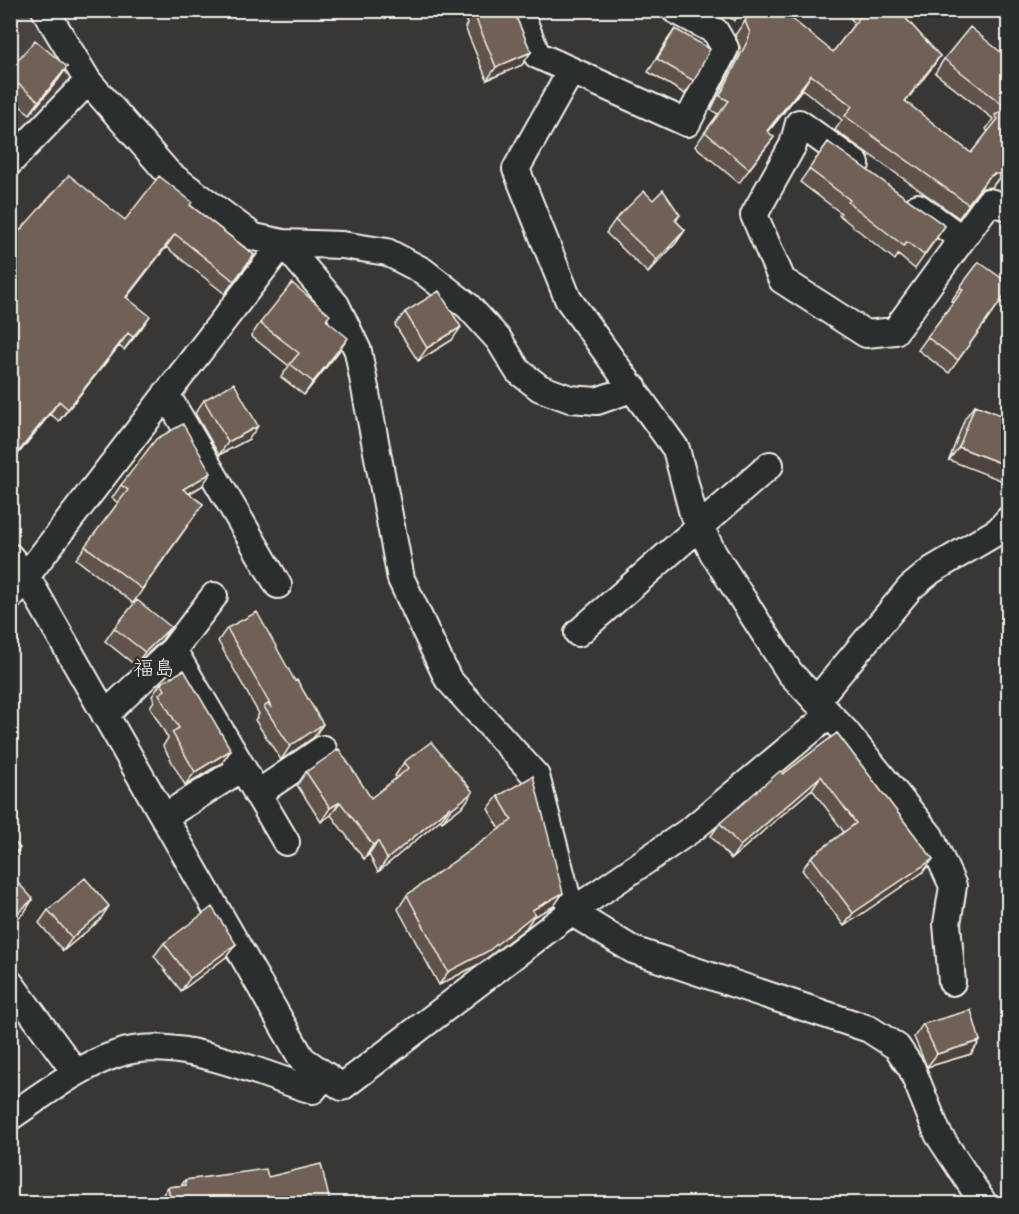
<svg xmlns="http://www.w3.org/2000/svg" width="1019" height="1214" font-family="Sriracha,'Klee One',sans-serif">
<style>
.built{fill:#494340}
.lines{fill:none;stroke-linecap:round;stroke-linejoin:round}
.minor-casing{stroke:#f4f1e8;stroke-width:30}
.minor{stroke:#2a2d2e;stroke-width:26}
.wall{fill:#60534b;stroke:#f4f1e8;stroke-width:1.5}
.shaded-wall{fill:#4e433d;stroke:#f4f1e8;stroke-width:1.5}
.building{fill:#706057;stroke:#f4f1e8;stroke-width:1.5}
.labels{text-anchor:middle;stroke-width:4.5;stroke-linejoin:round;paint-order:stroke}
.quarter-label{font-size:21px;fill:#f4f1e8;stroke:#2a2d2e}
</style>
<rect width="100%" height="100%" fill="#383736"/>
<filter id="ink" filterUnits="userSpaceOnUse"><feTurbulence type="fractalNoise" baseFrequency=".0167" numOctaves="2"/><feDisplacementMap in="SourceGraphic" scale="12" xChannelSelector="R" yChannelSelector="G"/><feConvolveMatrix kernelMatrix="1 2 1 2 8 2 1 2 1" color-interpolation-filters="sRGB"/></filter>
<g filter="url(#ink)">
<path class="built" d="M11 11H28L71 82 11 144Z"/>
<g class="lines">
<defs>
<path id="minor" d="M45 10 88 81 169 174 254 237 283 243 342 245 387 252 423 271 468 306 499 340 518 371 540 388 570 399 597 401 634 388
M519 10 537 55 687 123 725 48 715 31 675 10
M571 71 516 169 568 299 676 449 692 510 713 553 790 673 845 731 930 836 953 886 947 924 952 982
M10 162 88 81
M856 164 799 123 793 145 754 215 782 280 866 334 895 331 989 202 1008 207
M918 207 962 239
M283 243 336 305 358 351 401 579 448 679 536 776 571 912 633 950 869 1029 897 1047 912 1069 938 1134 984 1204
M166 394 278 585
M10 557 26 576 302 1059 342 1087 571 912 692 829 829 715
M10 597 283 243
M578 633 770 465
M173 650 286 842
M816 701 910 588 932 570 998 531 1008 520
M105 715 173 650 214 596
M257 794 323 749
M164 817 242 768
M10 983 76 1073
M10 1117C44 1094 78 1067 117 1054 175 1033 258 1074 313 1090L325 1075"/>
</defs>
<use href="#minor" class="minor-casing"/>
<use href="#minor" class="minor"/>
</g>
<path class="wall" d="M172 10H182L178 15Z
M461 10H513L531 52 522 65 487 80 465 27 467 24Z
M722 10H743L734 21Z
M842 10H898L940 56 905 102 971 153 988 132 986 129 993 119 935 73 944 59 1008 58V174L1005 171 992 187 983 188 977 193 959 218 835 130 842 120 802 89 768 132 774 137 739 183 695 146 718 114 711 110 739 54 740 47 735 35 745 21 833 52 855 23Z
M675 29 694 81 685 94 648 72 666 42Z
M67 67 58 80 30 114 10 98V69Z
M828 142 945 226 915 269 898 255 895 260 839 215 841 213 800 182Z
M653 200 680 215 676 221 685 230 676 243 648 273 606 233 615 220Z
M190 205 254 255 225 294 166 247 126 297 141 329 124 350 119 346 59 421 50 414 10 464V231L17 234 125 220Z
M979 262 1008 291 949 373 918 350 953 302 951 301Z
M405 312 452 340 418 361 395 325Z
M327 320 339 351 304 395 281 377 289 366 251 336 260 323Z
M204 400 249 439 219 455 195 413Z
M975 405 1008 418 949 460 965 418Z
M121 485 202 486 189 494 203 504 133 603 76 559 118 503 112 498Z
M171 627 162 640 135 665 105 641 114 628Z
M227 628 295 681 323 724 314 737 281 760 255 720 259 714 218 641Z
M161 683 231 750 222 763 185 785 163 746 168 738 150 707 154 701 152 696Z
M837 733 933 859 923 872 844 926 802 870 811 857 844 832 812 789 731 859 711 836 720 823Z
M404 762 464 805 442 822 440 820 378 872 369 854 364 859 331 815 321 822 297 785 306 772 371 798 397 778 395 776Z
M498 796 563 893 554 906 533 917 526 928 479 964 439 985 398 909 407 895 500 829 488 809Z
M48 910 100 920 63 951 39 923Z
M164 943 236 944 226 957 181 991 154 956Z
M923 1024 980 1041 971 1054 927 1067 914 1037Z
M268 1177 330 1202 328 1203H160L159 1200 168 1187 181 1186 185 1180Z"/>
<path class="shaded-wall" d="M531 52 522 65 487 80 496 67Z
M940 56 931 69 895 115 905 101Z
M67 67 58 80 30 114 39 101Z
M811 75 802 89 758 145 767 131Z
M1008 165 992 187 983 188 977 193 959 218 987 179Z
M685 230 676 243 648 273 657 260Z
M175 234 166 247 117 310 126 297Z
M254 255 245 268 225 294 234 281Z
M150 316 141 329 124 350 133 337Z
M461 327 452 340 418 361 427 348Z
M128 333 119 346 59 421 68 409Z
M348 338 339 351 304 395 313 382Z
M59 401 50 414 10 464 12 460Z
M258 426 249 439 219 455 228 442Z
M959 447 1008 466V483L949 460Z
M211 473 202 486 173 502 183 489Z
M171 627 162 640 135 665 145 652Z
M323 724 314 737 281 760 290 746Z
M231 750 222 763 185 785 195 772Z
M821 776 812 789 731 859 740 846Z
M473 792 464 805 442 822 451 809Z
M340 802 331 815 321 822 330 808Z
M450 807 440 820 378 872 387 859Z
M378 841 369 854 364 859 373 845Z
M20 848 11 861 10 856Z
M933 859 923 872 844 926 853 913Z
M563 893 554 906 533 917 526 928 479 964 439 985 448 972 532 910Z
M33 899 24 913 10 925V920Z
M109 906 100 920 63 951 72 938Z
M236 944 226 957 181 991 190 978Z
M980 1041 971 1054 927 1067 937 1054Z"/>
<path class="building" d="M476 10H513L531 52 496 67 474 14 477 12Z
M753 10H781L833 52 865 10H898L940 56 905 101 971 153 998 119 995 115 1007 108 944 59 970 27 1008 58V165L1002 174H993L987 179 968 204 845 116 852 106 811 75 767 131 774 137 749 169 705 132 729 101 720 96 748 40 750 33 745 21Z
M675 29 710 49 694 81 657 59Z
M35 40 67 67 39 101 10 77V69Z
M828 142 945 226 924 255 907 242 904 246 848 202 850 200 809 169Z
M69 175 125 220 159 176 192 202 190 205 254 255 234 281 175 234 126 297 150 316 133 337 128 333 68 409 59 401 12 460 10 458V231L12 229 17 234Z
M663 190 680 215 675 220 685 230 657 260 615 220 644 191 653 200Z
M979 262 1008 283V291L958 360 927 337 963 290 960 287Z
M292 283 330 315 326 320 348 338 313 382 290 364 299 353 260 323Z
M439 291 461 327 427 348 405 312Z
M234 383 258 426 228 442 204 400Z
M975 405 1008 418V466L959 447Z
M183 424 211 473 183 489 203 504 142 589 85 546 128 490 121 485 156 439Z
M137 600 171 627 145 652 114 628Z
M257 612 295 681 297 680 323 724 290 746 264 707 268 704 272 708 227 628Z
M184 670 231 750 195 772 172 732 179 728 159 694 165 690 161 683Z
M837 733 933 859 853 913 811 857 856 823 821 776 740 846 720 823 780 771 783 774Z
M431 742 473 792 451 809 450 807 387 859 378 841 373 845 340 802 330 808 306 772 339 749 371 798 409 768 404 762Z
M533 776 563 893 532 910 535 914 488 951 448 972 407 895 512 820 498 796Z
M10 837 20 848 10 856Z
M10 874 33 899 10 920Z
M85 878 109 906 72 938 48 910Z
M212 907 236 944 190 978 164 943Z
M971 1010 980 1041 937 1054 923 1024Z
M321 1164 330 1202 322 1203H171L168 1187 186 1185 185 1180 266 1169 268 1177Z"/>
</g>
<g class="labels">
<g class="quarter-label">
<text x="154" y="675">福島</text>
</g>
</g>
<rect width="1019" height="1214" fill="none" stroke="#2a2d2e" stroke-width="36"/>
<rect x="18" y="18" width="983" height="1178" fill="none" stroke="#f4f1e8" stroke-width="2" filter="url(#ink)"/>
</svg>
